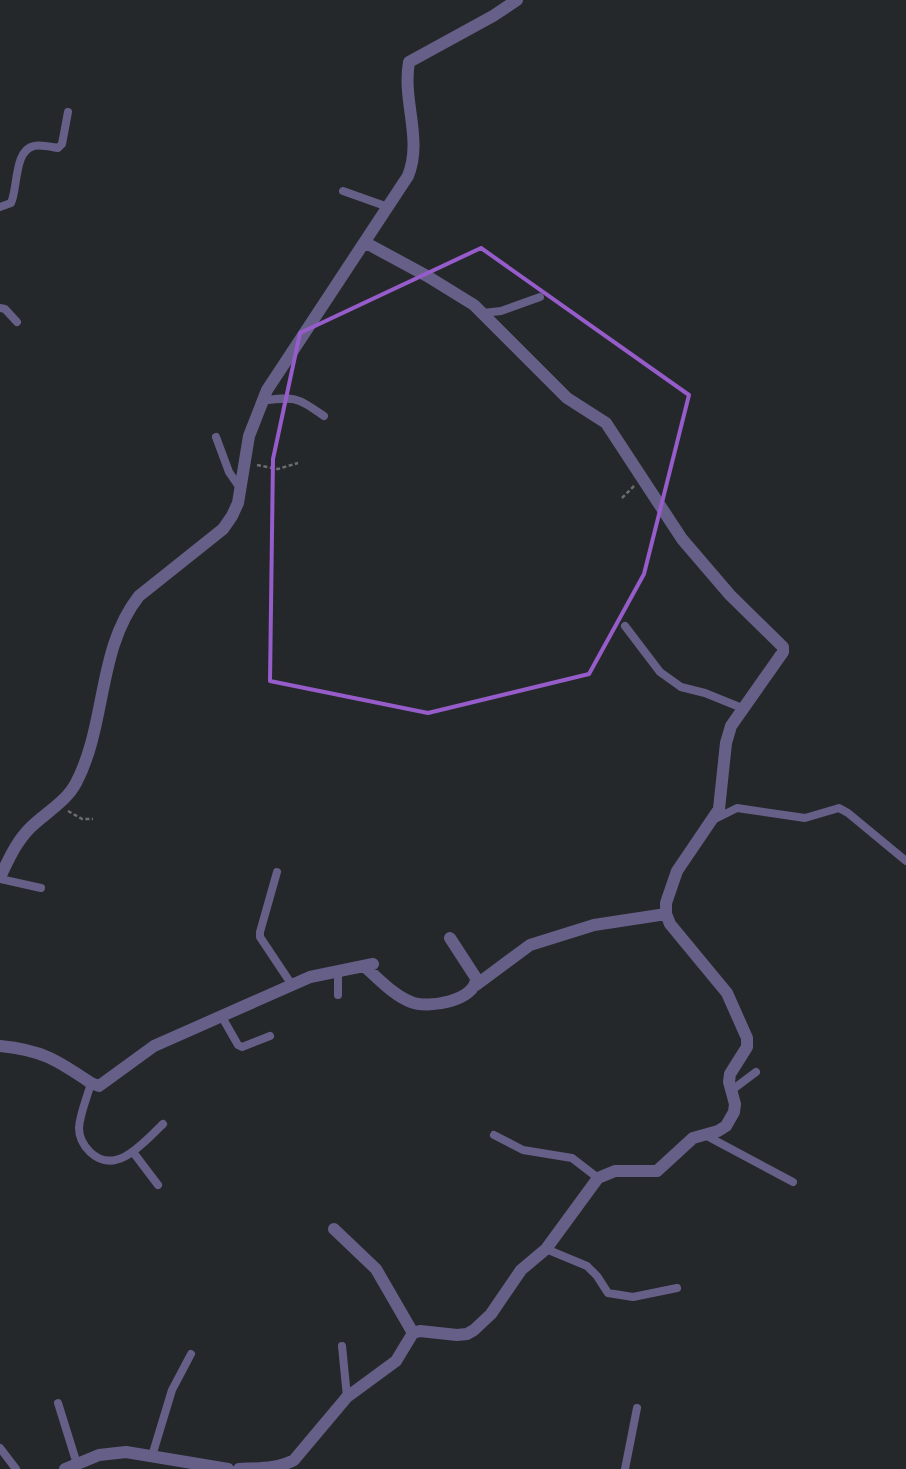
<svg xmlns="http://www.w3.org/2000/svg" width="906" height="1469" font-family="'Times New Roman',serif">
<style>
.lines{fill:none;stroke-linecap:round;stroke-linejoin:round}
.path{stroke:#6b6d70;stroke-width:2.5;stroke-dasharray:4 2.5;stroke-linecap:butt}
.lane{stroke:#666089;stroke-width:8}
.street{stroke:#666089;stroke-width:12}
.marked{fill:none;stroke:#965cca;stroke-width:4;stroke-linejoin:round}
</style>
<rect width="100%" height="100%" fill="#25282b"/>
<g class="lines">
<path class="path" d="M257 465 278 469 298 463
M622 498 634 486
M68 811 82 819H93"/>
<path class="lane" d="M343 191 388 207
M0 207 11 203C18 188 14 150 34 146 41 144 51 147 58 148L62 144 68 112
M0 308 5 309 17 322
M483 313 501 311 540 297
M261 401C295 396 296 397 324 416
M216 437 229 472 240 488
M625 626 660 672 681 687 705 693 742 708
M715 819 737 808 805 818 839 808 848 813 906 861
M277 872 260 932V937L292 985
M0 879 41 888
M338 971V995
M222 1017 238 1045 242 1047 270 1036
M91 1083C87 1098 80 1113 79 1128 79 1137 84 1146 90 1152 116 1177 144 1142 163 1124
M732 1090 756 1072
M494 1135 523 1150 572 1158 598 1178
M705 1135 793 1182
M133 1152 158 1185
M546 1249 587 1266 597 1276 608 1293 633 1297 677 1288
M342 1346 347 1397
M58 1403 77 1464
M0 1448 16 1469
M152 1456 172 1390 191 1354
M625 1469 637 1408"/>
<path class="street" d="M0 877C9 859 16 842 30 828 45 813 66 802 76 783 107 724 97 649 139 596L223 529 232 516 238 503 249 436 267 390 408 176C423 139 402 101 409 62L493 16 517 0
M365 967C378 978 394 996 411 1002 428 1009 476 1001 476 978L450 938
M476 985 530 945 594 925 666 914
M0 1046C42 1050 57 1060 91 1083L99 1086 154 1046 310 977 373 964
M334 1229 376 1269 413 1333
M65 1469 99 1455 126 1452 228 1469
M239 1469C258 1468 278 1469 294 1460L347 1397 396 1361 413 1333 420 1331 457 1335 467 1334 474 1330 491 1314 521 1270 546 1249 598 1178 615 1171H657L693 1138 718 1131 726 1126 734 1112 735 1104 729 1082 730 1074 747 1047V1038L727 993 670 924 666 914V903L677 871 719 809 726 743 731 726 783 652V647L730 595 682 539 606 423 567 398 474 305 427 276 366 243"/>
</g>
<path class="marked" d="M481 248 689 395 644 574 589 674 428 713 270 681 273 459 300 333Z"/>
</svg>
